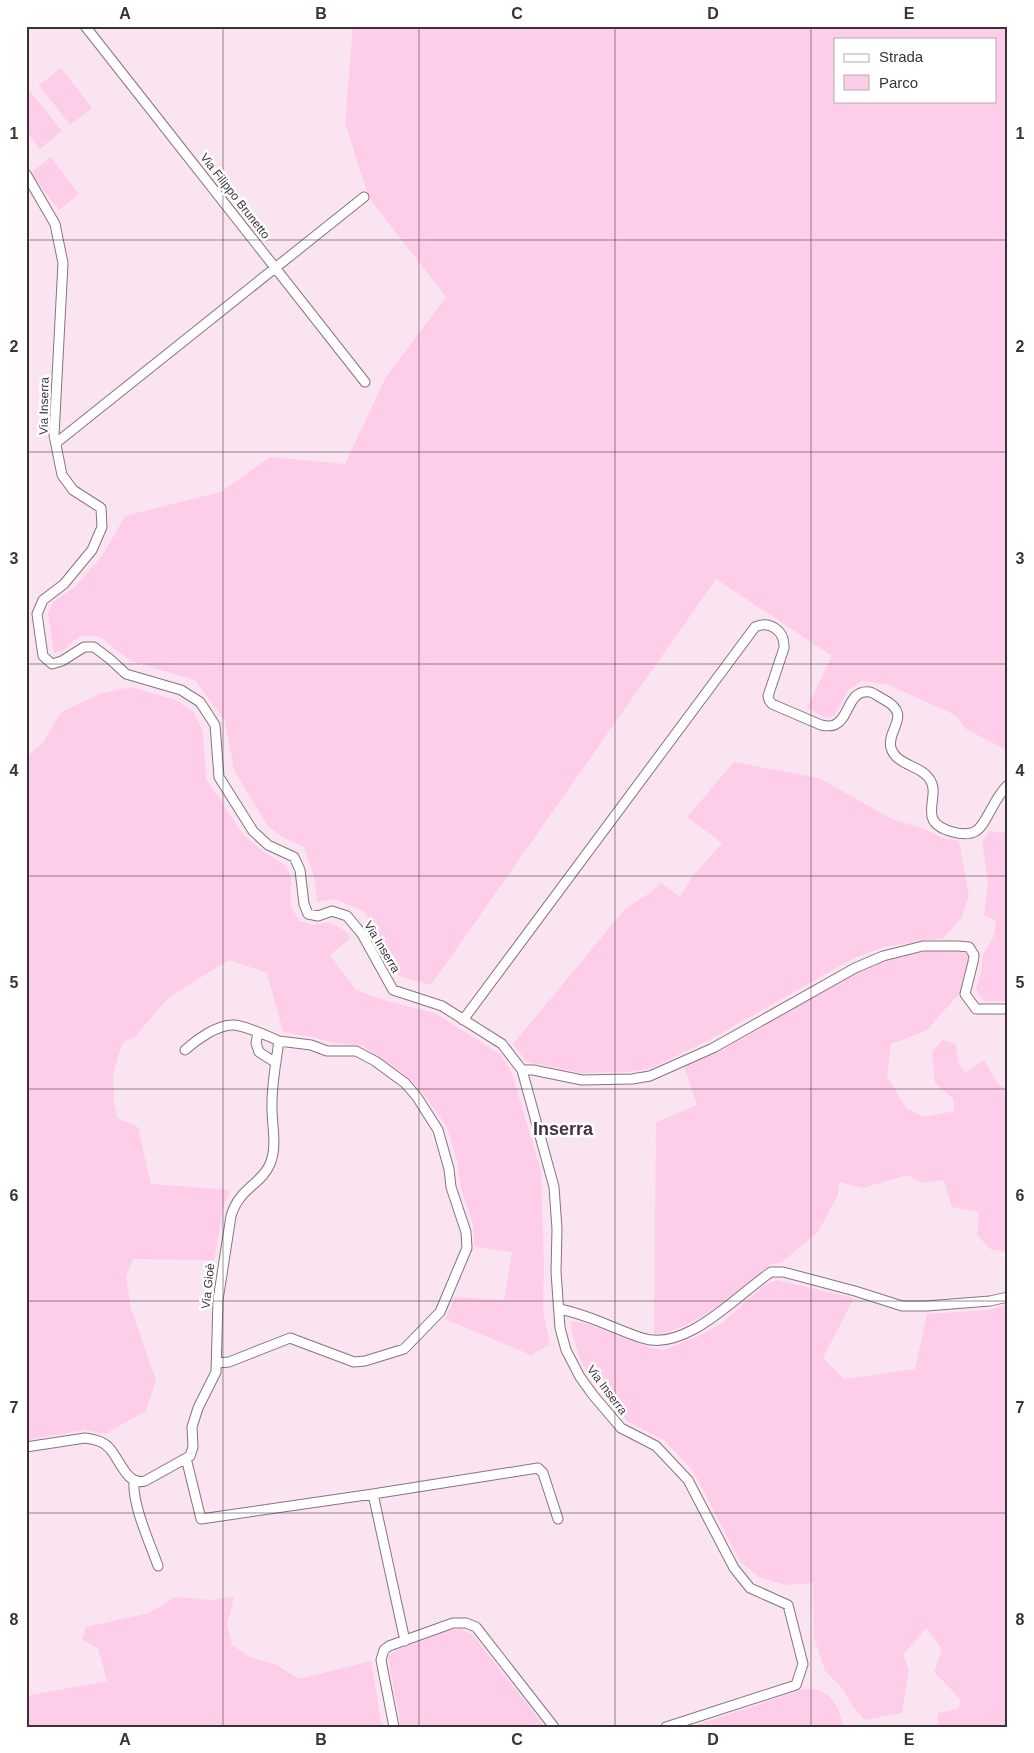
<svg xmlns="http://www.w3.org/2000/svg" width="1034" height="1753" font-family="Helvetica,sans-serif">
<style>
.green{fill:#fecdea;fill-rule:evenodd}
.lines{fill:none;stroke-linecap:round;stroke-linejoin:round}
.minor-casing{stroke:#87737f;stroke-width:11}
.minor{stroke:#fff;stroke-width:9}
.grid{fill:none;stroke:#3b3237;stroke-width:1;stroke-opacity:0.55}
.labels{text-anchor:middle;stroke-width:5;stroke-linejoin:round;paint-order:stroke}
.street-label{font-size:12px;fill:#3b3237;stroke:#fff}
.district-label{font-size:18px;font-weight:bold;fill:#44323d;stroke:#fff}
.neatline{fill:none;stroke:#3b3237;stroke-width:2}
.grid-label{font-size:16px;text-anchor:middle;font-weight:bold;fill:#3b3237}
</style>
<rect width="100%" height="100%" fill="#fbe4f1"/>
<path class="green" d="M353 26H1008V738L1006 750 966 729 955 715 887 684 862 681 848 690 835 715 827 718 807 708 832 656 716 579 431 985 399 976 364 911 335 899 317 902 314 877 304 847 282 837 267 825 234 770 225 721 195 680 131 661 99 636H80L63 651 54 653 48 614 53 602 75 587 102 556 125 516 221 492 270 457 345 464 386 377 446 297 369 198 345 123ZM835 39H995V101H835Z
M61 68 92 108 70 125 39 85Z
M30 91 62 131 40 149 26 131V94Z
M51 157 79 194 59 210 30 173Z
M131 687 176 700 193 711 203 732 206 779 243 834 262 851 286 866 291 877V906L299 921 313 925 329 922 344 930 351 938 330 955 356 990 384 1000 435 1013 501 1055 512 1074 541 1171 544 1263 543 1312 550 1344 531 1355 445 1319 455 1297 504 1300 512 1252 474 1247 473 1224 461 1189 457 1160 446 1125 421 1091 404 1074 363 1046 335 1043 312 1037 283 1032 267 973 229 960 169 997 135 1037 123 1042 113 1073 114 1101 117 1118 138 1127 151 1184 230 1190 223 1208 214 1260 133 1259 126 1277 131 1309 156 1380 146 1411 105 1434 85 1430 26 1440V757L43 743 61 712 102 693Z
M734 762 819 778 894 820 922 828 943 838 959 841 969 896 961 919 943 938 883 947 852 959 713 1038 652 1068 630 1072 581 1073 527 1062 513 1044 625 909 651 892 661 883 680 897 693 876 722 843 687 817Z
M989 831 1008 833V1001H984L976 989 981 973 983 954 994 936 996 921 984 915 988 882 982 842Z
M926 951H959L968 954 969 959 960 993 926 1031 891 1044 887 1076 906 1108 924 1117 954 1111 953 1099 935 1083 932 1052 942 1040 956 1044 958 1062 965 1073 984 1060 997 1082 1008 1092V1250L1006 1252 990 1249 977 1235 979 1212 952 1207 944 1180 923 1183 907 1175 863 1188 839 1182 838 1195 818 1232 782 1262 770 1265C734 1293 700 1327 654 1335L656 1122 697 1105 684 1066 724 1049 855 973 888 960Z
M777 1280 854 1298 823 1358 844 1379 915 1369 927 1314 989 1310 1008 1304V1727H937L938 1713 958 1709 961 1700 934 1672 942 1650 927 1628 903 1654 909 1671 902 1713 865 1720 854 1708 843 1689 825 1671 814 1638 813 1583 785 1585 759 1577 740 1561 693 1471 664 1440 628 1422 595 1385 580 1359 572 1332 571 1321 584 1323 652 1348 664 1350 703 1334 722 1323 764 1285Z
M175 1597 211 1600 234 1597 227 1625 232 1645 250 1657 277 1665 299 1679 371 1661 382 1727H26V1696L107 1681 98 1649 82 1639 86 1627 149 1613Z
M461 1629 472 1634 545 1727H401L388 1657 394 1651 448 1631Z
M804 1689C809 1689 815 1689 820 1691 835 1696 841 1713 843 1727H691Z"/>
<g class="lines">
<defs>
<path id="minor" d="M85 26 365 382
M26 174 55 224 63 263 54 435 62 475 73 490 101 508 102 527 92 550 64 584 43 600 37 614 43 656 52 664 62 661 84 647H94L111 660 126 674 181 690 200 702 215 725 219 777 253 831 268 845 294 857 300 870 304 904 308 914 318 916 332 911 347 916 362 934 393 990 442 1006 502 1044 522 1070 554 1187 557 1229 556 1272 560 1328 566 1350 580 1377 593 1395 621 1428 656 1446 688 1480 734 1568 750 1588 788 1605 803 1664 796 1685 666 1727
M56 443 364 197
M463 1020 755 627C770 620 785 631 784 648L768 696 769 700 772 704 821 725C826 726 832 727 836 724 850 717 848 689 870 692 874 693 879 697 883 699 914 715 886 729 891 748 896 764 916 765 926 775 947 794 911 821 953 832 960 834 969 835 976 831 987 824 994 797 1008 785
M258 1033 256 1043 259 1052 276 1063
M522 1070H533L582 1080 632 1079 650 1076 713 1048 855 968 883 956 923 946H958L969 947 974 955 973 962 965 994 976 1009H1008
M559 1309C588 1314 614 1329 642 1338 686 1353 738 1294 771 1272H783L855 1291 902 1306H926L990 1301 1008 1297
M217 1363 229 1362 290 1338 354 1362 365 1361 404 1349 440 1312 467 1248 466 1232 451 1187 449 1169 438 1130 417 1097 405 1083 375 1061 356 1051H327L311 1045 279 1041
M26 1447 85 1438C94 1439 104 1441 110 1449 120 1460 127 1486 145 1481L190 1456 193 1447 192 1427 198 1408 216 1372 218 1300 231 1216C239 1188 261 1185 270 1164 278 1145 271 1122 272 1103 272 1083 276 1062 279 1041 268 1036 246 1026 234 1025 218 1024 196 1040 185 1050
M186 1458 201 1519 373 1494 405 1641
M134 1481C132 1505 150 1543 158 1566
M373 1494 538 1468 543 1473 558 1519
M394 1727 381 1660 384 1650 389 1646 453 1623H466L476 1627 554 1727"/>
</defs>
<use href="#minor" class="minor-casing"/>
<use href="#minor" class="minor"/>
</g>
<path class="grid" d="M223 26V1727M419 26V1727M615 26V1727M811 26V1727M26 240H1008M26 452H1008M26 664H1008M26 876H1008M26 1089H1008M26 1301H1008M26 1513H1008"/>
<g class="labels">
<g class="street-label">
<text transform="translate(235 196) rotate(52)" y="4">Via Filippo Brunetto</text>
<text transform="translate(44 406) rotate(-89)" y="4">Via Inserra</text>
<text transform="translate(382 947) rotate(59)" y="4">Via Inserra</text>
<text transform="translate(208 1286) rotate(-84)" y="4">Via Gioè</text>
<text transform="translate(607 1390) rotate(53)" y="4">Via Inserra</text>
</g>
<g class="district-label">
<text x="563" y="1135">Inserra</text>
</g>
</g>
<rect width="1034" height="1753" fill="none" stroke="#ffffff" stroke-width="55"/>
<rect x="834" y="38" width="162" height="65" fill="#ffffff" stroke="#b1adaf"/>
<rect x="844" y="54" width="25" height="8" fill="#ffffff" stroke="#b1adaf"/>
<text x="879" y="62" font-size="15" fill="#3b3237">Strada</text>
<rect x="844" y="75" width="25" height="15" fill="#fecdea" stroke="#b1adaf"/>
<text x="879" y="88" font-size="15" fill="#3b3237">Parco</text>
<rect x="28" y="28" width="978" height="1698" class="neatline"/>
<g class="grid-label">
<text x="125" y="19">A</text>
<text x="321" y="19">B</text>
<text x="517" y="19">C</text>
<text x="713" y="19">D</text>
<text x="909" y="19">E</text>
<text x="14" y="139">1</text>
<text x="1020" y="139">1</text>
<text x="14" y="352">2</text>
<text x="1020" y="352">2</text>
<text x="14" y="564">3</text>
<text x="1020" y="564">3</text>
<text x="14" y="776">4</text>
<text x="1020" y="776">4</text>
<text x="14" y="988">5</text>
<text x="1020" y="988">5</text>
<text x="14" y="1201">6</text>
<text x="1020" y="1201">6</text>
<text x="14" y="1413">7</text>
<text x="1020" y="1413">7</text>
<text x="14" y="1625">8</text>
<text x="1020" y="1625">8</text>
<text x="125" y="1745">A</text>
<text x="321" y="1745">B</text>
<text x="517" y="1745">C</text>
<text x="713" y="1745">D</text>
<text x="909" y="1745">E</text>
</g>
</svg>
